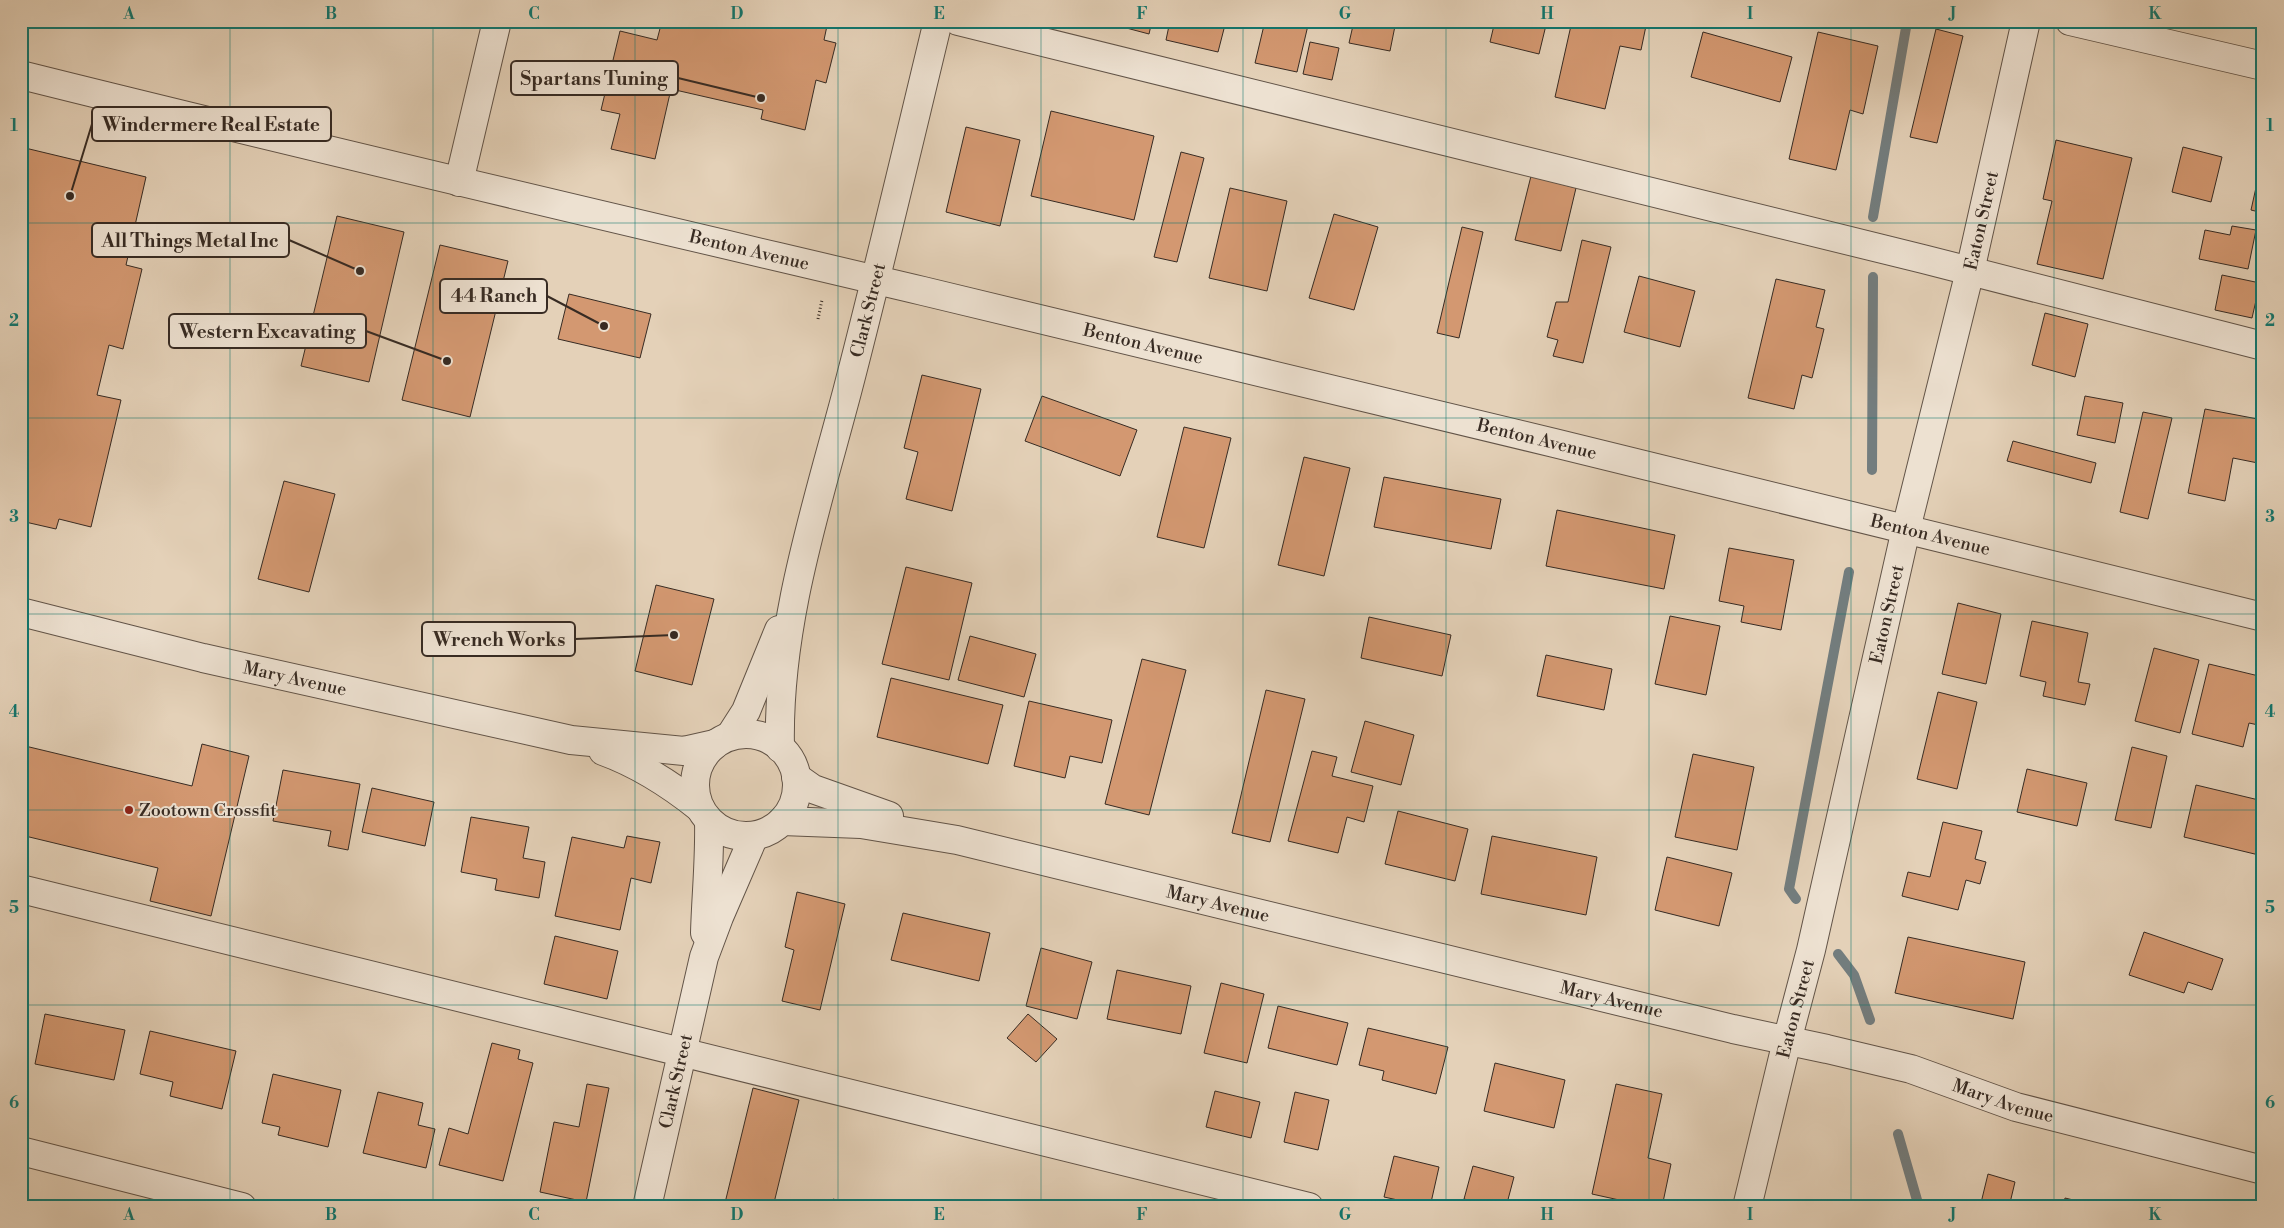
<svg xmlns="http://www.w3.org/2000/svg" width="2284" height="1228" font-family="'Libre Bodoni',serif">
<style>
.lines{fill:none;stroke-linecap:round;stroke-linejoin:round}
.stream{stroke:#737d7e;stroke-width:10}
.building{fill:#d39871;stroke:#372b23}
.minor-casing{stroke:#625448;stroke-width:30}
.path{stroke:#372b23;stroke-width:3;stroke-dasharray:1 2.5;stroke-linecap:butt}
.minor{stroke:#ede1d1;stroke-width:28}
.grid{fill:none;stroke:#0f766e;stroke-width:1;stroke-opacity:0.55}
.poi-dot{fill:#8f2418;stroke:#ede1d1;stroke-width:2}
.labels{text-anchor:middle;stroke-width:4;stroke-linejoin:round;paint-order:stroke}
.street-label{font-size:18px;fill:#372b23;stroke:#ede1d1}
.poi-label{font-size:18px;fill:#372b23;stroke:#ede1d1;text-anchor:start}
.leader{fill:none;stroke:#372b23;stroke-width:2}
.callout-dot{fill:#372b23;stroke:#ede1d1;stroke-width:2}
.callout{fill:#ede1d1;stroke:#372b23;stroke-width:2}
.callout-label{font-size:19px;text-anchor:middle;font-weight:bold;fill:#372b23}
.neatline{fill:none;stroke:#0f766e;stroke-width:2}
.grid-label{font-size:16px;text-anchor:middle;font-weight:bold;fill:#0f766e}
</style>
<rect width="100%" height="100%" fill="#e4d1b8"/>
<filter id="stains"><feTurbulence type="fractalNoise" baseFrequency=".004" numOctaves="4"/><feColorMatrix values="0 0 0 0 .2 0 0 0 0 .09 0 0 0 0 .02 0 0 0 .5 -.17"/></filter>
<radialGradient id="worn" r=".72"><stop offset=".6" stop-color="#630" stop-opacity="0"/><stop offset="1" stop-color="#630" stop-opacity=".3"/></radialGradient>
<g class="lines">
<path class="stream" d="M1873 217 1907 22
M1872 470 1873 277
M1796 899 1789 889 1849 572
M1838 954 1854 975 1870 1020
M1898 1134 1919 1207"/>
</g>
<path class="building" d="M662 21H828L824 40 836 43 826 83 816 80 805 130 761 119 763 110 671 89 655 159 611 149 620 114 601 110 620 31 657 40Z
M1116 21H1152L1149 34 1115 25Z
M1170 21H1226L1218 52 1166 40Z
M1265 21H1309L1297 72 1255 63Z
M1354 21H1396L1390 51 1349 43Z
M1495 21H1547L1539 54 1490 42Z
M1572 21H1647L1641 50 1620 46 1605 109 1555 97Z
M1936 29 1963 36 1937 143 1910 137Z
M1703 32 1792 57 1780 102 1691 77Z
M1818 32 1878 46 1863 114 1850 110 1836 170 1789 159Z
M1310 42 1339 48 1332 80 1303 74Z
M1051 111 1154 136 1134 220 1031 196Z
M966 127 1020 140 1000 226 946 212Z
M2056 140 2132 158 2103 279 2037 264 2052 201 2043 199Z
M21 147 146 177 126 265 142 269 123 349 109 345 97 395 121 400 91 527 59 519 56 529 21 521Z
M2183 147 2222 157 2211 202 2172 192Z
M1181 152 1204 158 1177 262 1154 257Z
M2261 165H2263V213L2251 210Z
M1531 176 1576 188 1561 251 1515 240Z
M1230 188 1287 201 1267 291 1209 278Z
M1334 214 1378 227 1354 310 1309 298Z
M337 216 404 232 369 382 301 366Z
M2232 226 2256 230 2248 269 2199 259 2205 230 2230 235Z
M1462 227 1483 232 1459 338 1437 333Z
M1582 240 1611 247 1583 363 1553 356 1558 340 1547 337 1556 302H1568Z
M440 245 508 261 470 417 402 400Z
M2222 275 2260 283 2252 318 2215 310Z
M1639 276 1695 291 1680 347 1624 332Z
M1776 279 1825 290 1816 327 1824 329 1812 378 1802 375 1794 409 1748 398Z
M569 294 651 314 640 358 558 339Z
M2045 313 2088 324 2075 377 2032 365Z
M922 375 981 389 952 511 906 499 918 452 904 448Z
M1042 396 1137 430 1120 476 1025 441Z
M2085 396 2123 403 2115 443 2077 435Z
M2205 409 2263 420V442L2258 463 2233 458 2225 501 2188 493Z
M2143 412 2172 418 2148 519 2120 512Z
M1184 427 1231 438 1204 548 1157 537Z
M2013 441 2096 463 2091 483 2007 461Z
M1304 457 1350 468 1324 576 1278 565Z
M1384 477 1501 499 1491 549 1374 527Z
M284 481 335 494 309 592 258 579Z
M1557 510 1675 535 1664 589 1546 566Z
M1729 548 1794 560 1781 630 1741 622 1744 606 1719 601Z
M906 567 972 583 949 680 882 664Z
M656 585 714 599 692 685 635 671Z
M1958 603 2001 614 1986 684 1942 674Z
M1670 616 1720 626 1706 695 1655 684Z
M1369 617 1451 635 1442 676 1361 658Z
M2032 621 2088 633 2078 682 2090 684 2085 705 2043 696 2046 682 2020 676Z
M970 636 1036 654 1024 697 958 680Z
M2154 648 2199 660 2180 733 2135 721Z
M1546 655 1612 669 1604 710 1537 696Z
M1142 659 1186 670 1149 815 1105 804Z
M2209 664 2263 677V726L2249 723 2243 747 2192 734Z
M891 678 1003 705 988 764 877 737Z
M1266 690 1305 699 1270 842 1232 833Z
M1938 692 1977 702 1957 789 1917 779Z
M1029 701 1112 720 1102 763 1070 756 1065 778 1014 766Z
M1365 721 1414 735 1401 785 1351 772Z
M202 744 249 756 211 916 150 901 158 868 21 835V745L192 786Z
M2132 747 2167 756 2151 828 2115 820Z
M1312 751 1337 757 1332 776 1373 786 1364 822 1347 817 1338 853 1288 841Z
M1693 754 1754 767 1737 850 1675 837Z
M2027 769 2087 783 2077 826 2017 812Z
M283 770 360 784 348 850 328 846 331 831 273 821Z
M2196 785 2263 801V856L2184 837Z
M372 788 434 802 425 846 362 832Z
M1398 811 1468 829 1455 881 1385 864Z
M471 817 529 827 523 858 545 862 539 898 495 890 497 879 461 872Z
M1943 822 1982 831 1975 859 1986 862 1980 884 1966 880 1958 910 1902 896 1908 872 1930 877Z
M627 836 660 842 651 883 631 878 620 930 555 916 572 837 624 848Z
M1492 836 1597 857 1586 915 1481 894Z
M1667 857 1732 873 1719 926 1655 910Z
M797 892 845 904 820 1010 782 1001 794 950 785 947Z
M903 913 990 933 979 981 891 960Z
M2144 932 2223 959 2212 990 2188 982 2184 993 2129 975Z
M555 936 618 951 607 999 544 984Z
M1908 937 2025 962 2013 1019 1895 993Z
M1041 948 1092 962 1077 1019 1026 1006Z
M1117 970 1191 986 1181 1034 1107 1019Z
M1221 983 1264 994 1247 1063 1204 1053Z
M1278 1006 1348 1023 1337 1065 1268 1048Z
M45 1014 125 1030 114 1080 35 1064Z
M1028 1014 1057 1039 1036 1062 1007 1038Z
M1368 1028 1448 1047 1436 1094 1382 1080 1384 1071 1359 1065Z
M150 1031 236 1051 222 1109 170 1096 173 1082 140 1074Z
M492 1043 520 1050 518 1059 533 1063 503 1181 439 1165 449 1128 468 1134Z
M1495 1063 1565 1080 1554 1128 1484 1111Z
M273 1074 341 1090 328 1147 278 1135 280 1127 262 1123Z
M587 1084 609 1088 586 1202 540 1192 554 1122 579 1127Z
M1616 1084 1662 1094 1648 1158 1671 1164 1662 1207H1651L1592 1194Z
M753 1088 799 1100 773 1207H724Z
M1215 1091 1260 1102 1251 1138 1206 1127Z
M378 1092 423 1103 418 1125 435 1129 426 1168 363 1153Z
M1295 1092 1329 1100 1318 1150 1284 1142Z
M1394 1156 1439 1167 1430 1207 1384 1197Z
M1473 1166 1514 1177 1506 1207H1496L1464 1199Z
M1988 1174 2015 1182 2009 1207H1980Z
M2065 1198 2094 1205V1207H2063Z
M833 1199 862 1207H830Z"/>
<g class="lines">
<defs>
<g id="minor">
<path d="M958 21 1923 259 2263 346"/>
<path d="M2070 21 2263 66"/>
<path id="s1" d="M21 75C321 150 622 220 923 291 1370 398 1817 506 2263 617"/>
<path d="M459 182 497 21"/>
<path id="s2" d="M21 612 203 658 571 740 684 751 715 744"/>
<circle cx="746" cy="785" r="51"/>
<path d="M730 736 746 711 779 630"/>
<path id="s3" d="M780 748C777 626 816 509 847 392 879 269 908 145 938 21"/>
<path d="M603 751C639 764 670 784 700 808"/>
<path d="M796 777 813 789 889 816"/>
<path id="s4" d="M782 821 861 824 957 840 1733 1029 1827 1049 1911 1069 2016 1107 2263 1170"/>
<path d="M21 889 1309 1207"/>
<path d="M705 933C706 896 710 859 709 821"/>
<path d="M21 1151 242 1207"/>
<path id="s5" d="M647 1207 704 957 719 917 754 836"/>
<path id="s6" d="M1747 1207 1787 1041 1811 950 1906 529 1970 271 2026 21"/>
</g>
</defs>
<use href="#minor" class="minor-casing"/>
<path class="path" d="M818 319 822 300"/>
<use href="#minor" class="minor"/>
</g>
<path class="grid" d="M230 21V1207M433 21V1207M635 21V1207M838 21V1207M1041 21V1207M1243 21V1207M1446 21V1207M1649 21V1207M1851 21V1207M2054 21V1207M21 223H2263M21 418H2263M21 614H2263M21 810H2263M21 1005H2263"/>
<circle class="poi-dot" cx="129" cy="810" r="5"/>
<g class="labels">
<g class="street-label">
<text dy="6" stroke="none"><textPath href="#s6" startOffset="1014">Eaton Street</textPath></text>
<text dy="6" stroke="none"><textPath href="#s1" startOffset="749">Benton Avenue</textPath></text>
<text dy="6" stroke="none"><textPath href="#s3" startOffset="448">Clark Street</textPath></text>
<text dy="6" stroke="none"><textPath href="#s1" startOffset="1154">Benton Avenue</textPath></text>
<text dy="6" stroke="none"><textPath href="#s1" startOffset="1559">Benton Avenue</textPath></text>
<text dy="6" stroke="none"><textPath href="#s1" startOffset="1964">Benton Avenue</textPath></text>
<text dy="6" stroke="none"><textPath href="#s6" startOffset="609">Eaton Street</textPath></text>
<text dy="6" stroke="none"><textPath href="#s2" startOffset="282">Mary Avenue</textPath></text>
<text dy="6" stroke="none"><textPath href="#s4" startOffset="445">Mary Avenue</textPath></text>
<text dy="6" stroke="none"><textPath href="#s4" startOffset="850">Mary Avenue</textPath></text>
<text dy="6" stroke="none"><textPath href="#s6" startOffset="204">Eaton Street</textPath></text>
<text dy="6" stroke="none"><textPath href="#s5" startOffset="129">Clark Street</textPath></text>
<text dy="6" stroke="none"><textPath href="#s4" startOffset="1255">Mary Avenue</textPath></text>
</g>
<g class="poi-label">
<text x="139" y="816">Zootown Crossfit</text>
</g>
</g>
<path class="leader" d="M761 98L678 78M70 196L92 124M360 271L289 240M604 326L547 296M447 361L366 331M674 635L575 639"/>
<g class="callout-dot">
<circle cx="761" cy="98" r="5"/>
<circle cx="70" cy="196" r="5"/>
<circle cx="360" cy="271" r="5"/>
<circle cx="604" cy="326" r="5"/>
<circle cx="447" cy="361" r="5"/>
<circle cx="674" cy="635" r="5"/>
</g>
<g class="callout">
<rect x="511" y="61" width="167" height="34" rx="5"/>
<rect x="92" y="107" width="239" height="34" rx="5"/>
<rect x="92" y="223" width="197" height="34" rx="5"/>
<rect x="440" y="279" width="107" height="34" rx="5"/>
<rect x="169" y="314" width="197" height="34" rx="5"/>
<rect x="422" y="622" width="153" height="34" rx="5"/>
</g>
<g class="callout-label">
<text x="594" y="85">Spartans Tuning</text>
<text x="211" y="131">Windermere Real Estate</text>
<text x="190" y="247">All Things Metal Inc</text>
<text x="494" y="302">44 Ranch</text>
<text x="267" y="338">Western Excavating</text>
<text x="499" y="646">Wrench Works</text>
</g>
<rect width="2284" height="1228" fill="none" stroke="#e4d1b8" stroke-width="55"/>
<rect x="28" y="28" width="2228" height="1172" class="neatline"/>
<g class="grid-label">
<text x="129" y="19">A</text>
<text x="331" y="19">B</text>
<text x="534" y="19">C</text>
<text x="737" y="19">D</text>
<text x="939" y="19">E</text>
<text x="1142" y="19">F</text>
<text x="1345" y="19">G</text>
<text x="1547" y="19">H</text>
<text x="1750" y="19">I</text>
<text x="1953" y="19">J</text>
<text x="2155" y="19">K</text>
<text x="14" y="131">1</text>
<text x="2270" y="131">1</text>
<text x="14" y="326">2</text>
<text x="2270" y="326">2</text>
<text x="14" y="522">3</text>
<text x="2270" y="522">3</text>
<text x="14" y="717">4</text>
<text x="2270" y="717">4</text>
<text x="14" y="913">5</text>
<text x="2270" y="913">5</text>
<text x="14" y="1108">6</text>
<text x="2270" y="1108">6</text>
<text x="129" y="1220">A</text>
<text x="331" y="1220">B</text>
<text x="534" y="1220">C</text>
<text x="737" y="1220">D</text>
<text x="939" y="1220">E</text>
<text x="1142" y="1220">F</text>
<text x="1345" y="1220">G</text>
<text x="1547" y="1220">H</text>
<text x="1750" y="1220">I</text>
<text x="1953" y="1220">J</text>
<text x="2155" y="1220">K</text>
</g>
<rect width="100%" height="100%" filter="url(#stains)"/>
<rect width="100%" height="100%" fill="url(#worn)"/>
</svg>
